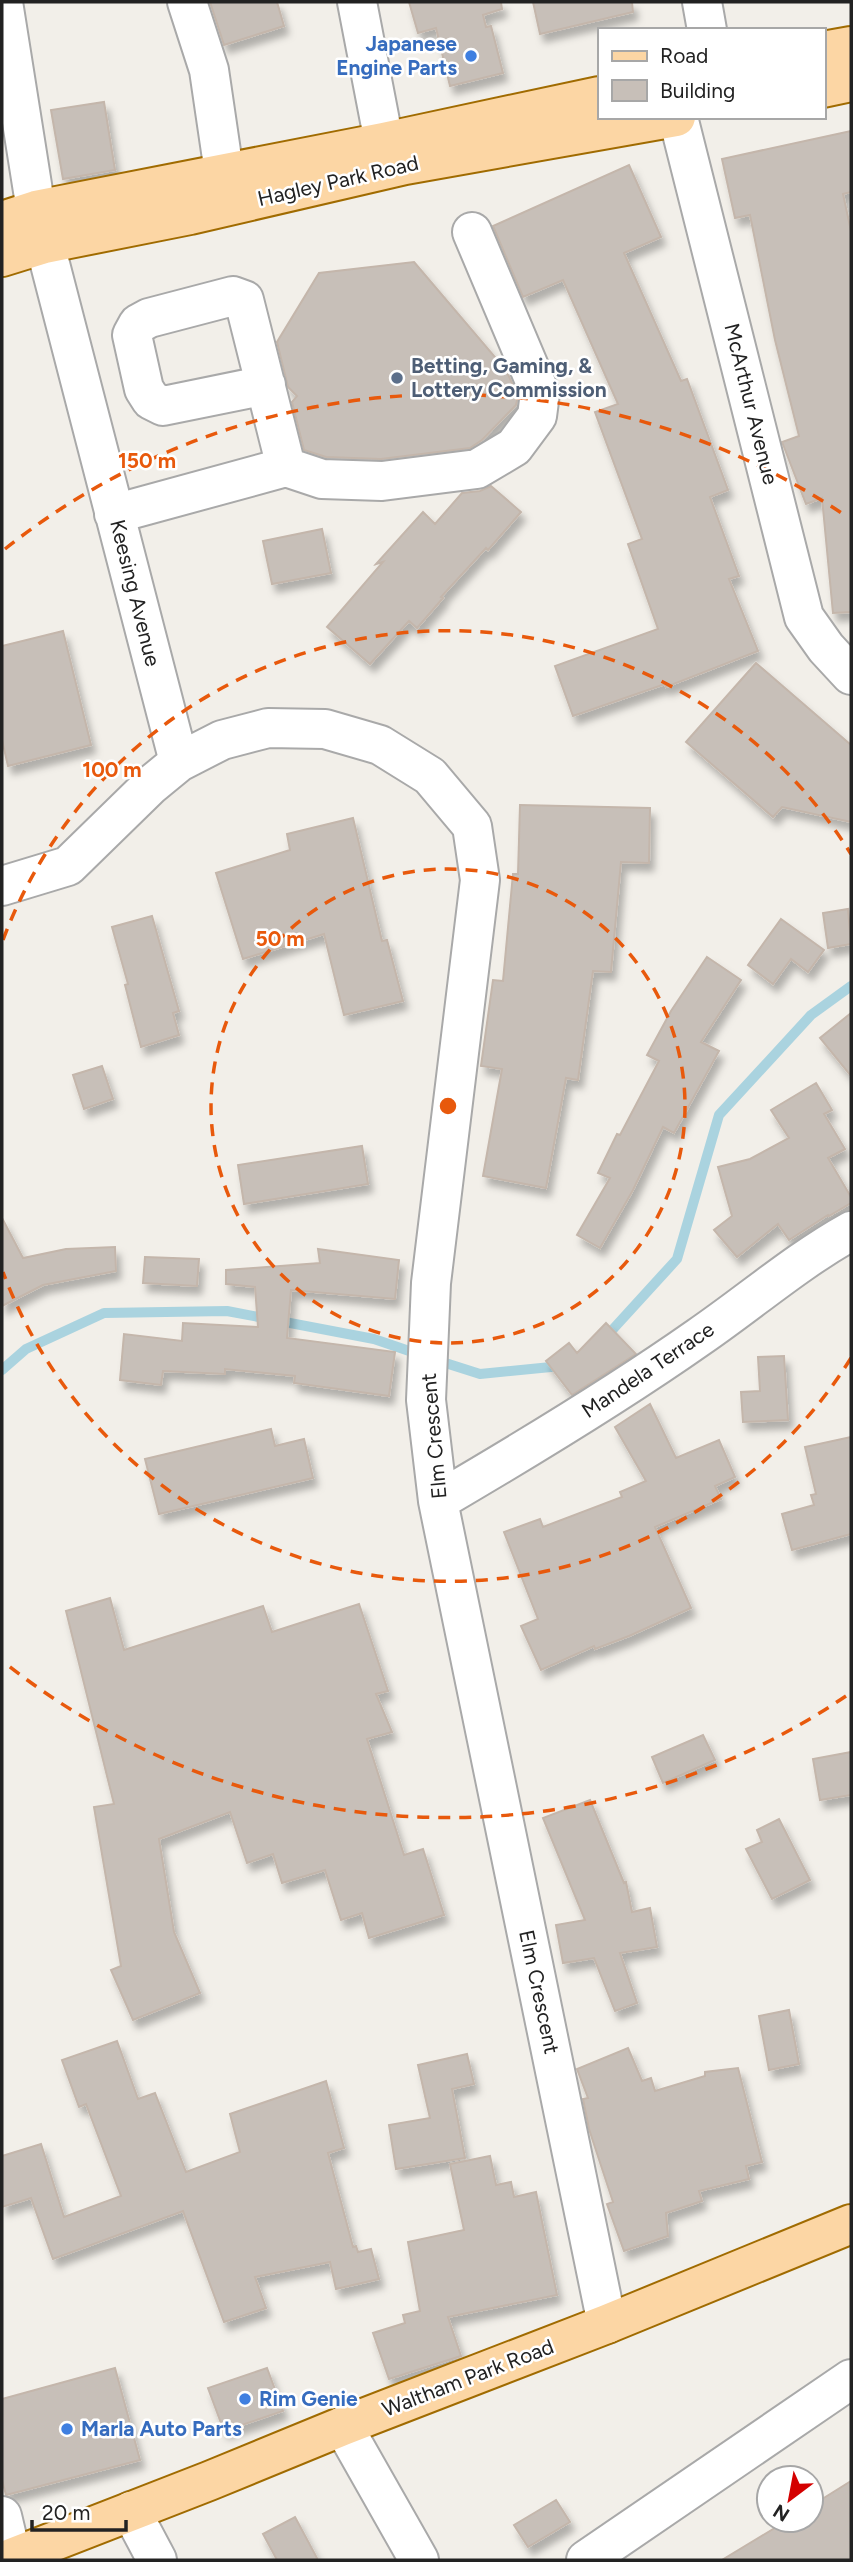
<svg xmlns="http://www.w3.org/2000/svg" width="853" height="2562" font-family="Figtree,sans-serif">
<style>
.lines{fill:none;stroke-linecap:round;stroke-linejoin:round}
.stream{stroke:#aad3df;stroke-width:10}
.building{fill:#c7bfb8;stroke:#c4b6ab;stroke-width:2;filter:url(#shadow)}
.minor-casing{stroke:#a9a9a9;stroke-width:42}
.major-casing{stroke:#a06b00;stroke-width:42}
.minor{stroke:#fff;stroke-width:38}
.major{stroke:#fcd6a4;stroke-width:38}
.ring{fill:none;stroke:#e8590c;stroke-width:3.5;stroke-dasharray:12 9}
.shop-dot{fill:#3f7fe0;stroke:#fff;stroke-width:2.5}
.service-dot{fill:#5c6f8a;stroke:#fff;stroke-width:2.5}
.labels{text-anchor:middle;stroke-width:5;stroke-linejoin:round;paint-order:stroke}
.shop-label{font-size:21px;font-weight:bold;fill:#366cbe;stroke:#fff;text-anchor:start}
.street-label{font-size:21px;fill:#222;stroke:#fff}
.service-label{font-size:21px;font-weight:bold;fill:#4e5e75;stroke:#fff;text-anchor:start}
.centre{fill:#e8590c;stroke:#fff;stroke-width:3.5}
.ring-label{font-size:21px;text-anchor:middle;font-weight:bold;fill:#e8590c;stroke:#fff;stroke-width:5;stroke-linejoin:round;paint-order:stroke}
</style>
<defs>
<filter id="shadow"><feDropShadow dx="4.5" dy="8" stdDeviation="3.5" flood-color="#0004"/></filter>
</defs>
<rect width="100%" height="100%" fill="#f2efe9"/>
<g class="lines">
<path class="stream" d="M604 1339 677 1259 719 1115 811 1015 851 986
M436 1360 480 1374 561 1366
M2 1370 26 1349 104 1313 227 1311 374 1339 418 1354"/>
</g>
<path class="building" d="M210 2H277L284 26 224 45Z
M409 2H501L502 9 483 15 486 27 491 26 503 73 450 86 436 28 418 33Z
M533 2H632L633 12 540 34Z
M104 102 115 170 63 179 51 110Z
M851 131V192L843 194 851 231V612L833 613 822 498 806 504 784 447 782 442 799 436 775 340 750 215 735 218 722 159Z
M629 165 661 237 624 253 681 381 687 379 728 490 710 497 739 576 729 579 758 651 666 687 665 684 573 716 555 666 658 629 628 544 642 539 595 412 618 404 563 280 523 297 493 226Z
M414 262 506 370 518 396 516 405 482 440 470 448 381 459 326 457 304 450 292 402 297 396 288 387 277 342 319 273Z
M491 486 521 512 488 550 486 548 441 597 443 598 417 628 409 621 370 664 327 627 383 562 376 564 423 512 435 524 462 493 480 491Z
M322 529 331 573 272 584 263 541Z
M63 631 91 745 8 766 2 740V646Z
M756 663 851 745V822L782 807 773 817 686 742Z
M520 805 650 808 649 863 621 862 611 972 593 971 578 1080 566 1078 546 1188 483 1176 502 1069 481 1066 493 980 503 981 513 874H518Z
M353 818 382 941 387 940 403 1001 344 1015 324 934 243 959 216 873 290 850 287 834Z
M848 909 851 944 828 948 823 913Z
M152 916 179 1011 173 1013 179 1035 141 1047 125 985 128 984 112 927Z
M781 919 824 950 808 972 791 959 773 984 748 965Z
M707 957 741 980 701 1042 719 1051 674 1133 663 1127 633 1190 600 1248 577 1235 610 1178 598 1173 617 1134 620 1135 659 1061 647 1055 671 1011Z
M851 1013V1076L820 1038Z
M102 1066 113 1099 84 1109 73 1075Z
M816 1083 832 1110 824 1114 845 1149 828 1158 851 1197V1203L829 1216 828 1215 789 1240 778 1224 737 1257 714 1230 732 1216 718 1167 750 1159 789 1138 771 1110Z
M362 1146 368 1184 244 1204 238 1165Z
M2 1218 23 1258 66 1249 115 1247 116 1271 43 1285 2 1306Z
M318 1249 399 1260 395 1299 291 1290 287 1338 395 1352 389 1396 294 1383 295 1376 225 1369V1374L163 1371 161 1385 120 1380 124 1334 182 1341 183 1323 258 1327 255 1287 226 1284V1270L320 1263Z
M145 1257 199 1259 197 1286 143 1283Z
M606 1323 636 1354 572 1395 546 1361 569 1343 577 1353Z
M784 1356 788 1420 743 1422 741 1392 760 1391 758 1357Z
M650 1404 676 1458 719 1440 735 1477 715 1486 721 1499 655 1527 691 1608 629 1636 595 1649 594 1646 541 1670 521 1626 538 1619 504 1532 540 1519 543 1527 622 1497 620 1492 646 1481 615 1427Z
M271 1429 275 1446 304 1439 313 1478 159 1514 145 1459Z
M851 1437V1534L792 1550 782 1514 814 1505 811 1495 816 1494 805 1447Z
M110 1598 124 1650 263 1606 272 1632 359 1604 388 1691 376 1694 392 1732 367 1739 404 1855 423 1849 444 1915 369 1938 362 1913 341 1920 325 1870 282 1883 273 1854 247 1863 230 1812 159 1839 174 1932 200 1993 133 2020 111 1970 121 1966 94 1807 114 1804 66 1611Z
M703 1735 715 1760 663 1783 652 1757Z
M851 1752V1795L820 1800 813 1759Z
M590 1800 624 1883 626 1882 632 1912 650 1908 657 1947 620 1953 637 2003 615 2011 594 1958 563 1963 556 1925 585 1920 543 1818Z
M779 1819 810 1880 772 1899 746 1849 762 1842 757 1830Z
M789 2010 799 2064 769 2070 759 2016Z
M117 2041 138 2099 155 2093 186 2172 240 2152 230 2114 326 2081 344 2148 328 2153 353 2247 356 2246 358 2252 371 2249 379 2279 336 2289 330 2262 255 2277 266 2308 224 2322 183 2211 53 2259 31 2198 2 2207V2156L41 2144 64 2217 121 2196 86 2104 79 2107 62 2060Z
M628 2048 642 2081 651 2078 655 2091 705 2076V2072L738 2068 762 2162 746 2166 749 2179 699 2191 702 2201 666 2213 668 2236 624 2251 607 2204 613 2202 589 2129 583 2099 588 2098 577 2069Z
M467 2054 474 2084 452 2089 465 2158 396 2169 389 2125 430 2118 418 2065Z
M490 2156 496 2185 511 2182 514 2197 536 2192 557 2295 448 2317 461 2356 389 2379 373 2333 405 2323 403 2315 420 2311 408 2242 464 2230 450 2164Z
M115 2368 140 2460 6 2495 2 2480V2399Z
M267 2368 283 2411 224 2431 208 2388Z
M851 2481V2560H722L788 2520H811V2506Z
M556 2500 570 2522 528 2547 514 2525Z
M295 2517 318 2560H277L263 2534Z"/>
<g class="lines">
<defs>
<path id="minor" d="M3 2 36 210 179 762
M187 2 209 70 224 172
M357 2 384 142
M702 2 707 30
M678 117 804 617 826 648 851 675
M266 385 163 406 151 400 144 389 132 335 138 324 149 318 233 296 244 300 286 467
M114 514 286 467 322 479 382 481 477 469 514 447 537 416 540 393 472 232
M2 886 68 866 151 785 179 762 222 740 268 728 325 729 380 745 430 776 472 826 480 880 431 1283 426 1400 438 1501 607 2324
M438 1501C527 1449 615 1396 699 1337 750 1302 797 1261 851 1231
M343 2426 419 2560
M131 2511 157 2560
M2 2516 12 2558
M586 2560 851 2379"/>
<path id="major" d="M823 51 851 46
M823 88 851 82
M2 221 36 210 384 142 599 96
M2 257 44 244 190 215 405 165 676 117
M6 2560 209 2481 343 2426 607 2324 851 2224"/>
</defs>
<use href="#minor" class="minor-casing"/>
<use href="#major" class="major-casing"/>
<use href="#minor" class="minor"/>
<use href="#major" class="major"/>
</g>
<g class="ring">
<circle cx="448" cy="1106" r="237"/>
<path d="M851 1358A475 475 0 0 1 3 1272M3 940A475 475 0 0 1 851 854"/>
<path d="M846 1696A712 712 0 0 1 5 1663M5 549A712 712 0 0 1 846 516"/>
</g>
<g class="shop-dot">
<circle cx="471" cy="56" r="7"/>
<circle cx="245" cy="2399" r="7"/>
<circle cx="67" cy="2429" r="7"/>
</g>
<circle class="service-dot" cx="397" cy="378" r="7"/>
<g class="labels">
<g class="shop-label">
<text x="457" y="51" text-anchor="end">Japanese<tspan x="457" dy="24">Engine Parts</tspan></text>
<text x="259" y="2406">Rim Genie</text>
<text x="81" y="2436">Marla Auto Parts</text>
</g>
<g class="street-label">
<text transform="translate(338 181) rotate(-13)" y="7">Hagley Park Road</text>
<text transform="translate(751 404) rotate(76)" y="7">McArthur Avenue</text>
<text transform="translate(135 593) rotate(76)" y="7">Keesing Avenue</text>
<text transform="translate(648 1370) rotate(-34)" y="7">Mandela Terrace</text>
<text transform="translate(434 1436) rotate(-95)" y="7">Elm Crescent</text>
<text transform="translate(539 1992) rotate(78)" y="7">Elm Crescent</text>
<text transform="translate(468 2378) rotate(-21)" y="7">Waltham Park Road</text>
</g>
<g class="service-label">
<text x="411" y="373">Betting, Gaming, &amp;<tspan x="411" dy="24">Lottery Commission</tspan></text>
</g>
</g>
<circle cx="448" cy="1106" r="10" class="centre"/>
<g class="ring-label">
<text x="147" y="468">150 m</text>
<text x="112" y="777">100 m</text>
<text x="280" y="946">50 m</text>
</g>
<rect width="853" height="2562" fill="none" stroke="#222222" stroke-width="7"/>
<rect x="598" y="28" width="228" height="91" fill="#ffffff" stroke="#a7a7a7" stroke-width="2"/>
<rect x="612" y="51" width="35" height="10" fill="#fcd6a4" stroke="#a7a7a7" stroke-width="2"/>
<text x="660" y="63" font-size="21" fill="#222222">Road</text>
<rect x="612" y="80" width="35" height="21" fill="#c7bfb8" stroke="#a7a7a7" stroke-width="2"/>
<text x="660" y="98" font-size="21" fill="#222222">Building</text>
<g transform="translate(790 2499) rotate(212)"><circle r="33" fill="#ffffff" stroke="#a7a7a7" stroke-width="2"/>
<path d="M0-5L12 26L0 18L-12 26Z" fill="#d40000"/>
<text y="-10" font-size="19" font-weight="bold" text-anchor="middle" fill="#222222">N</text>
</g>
<path d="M32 2520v10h94v-10" fill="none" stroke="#222222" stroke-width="3.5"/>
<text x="42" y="2520" font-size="21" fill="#222222" stroke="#ffffff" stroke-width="5" paint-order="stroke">20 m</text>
</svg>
